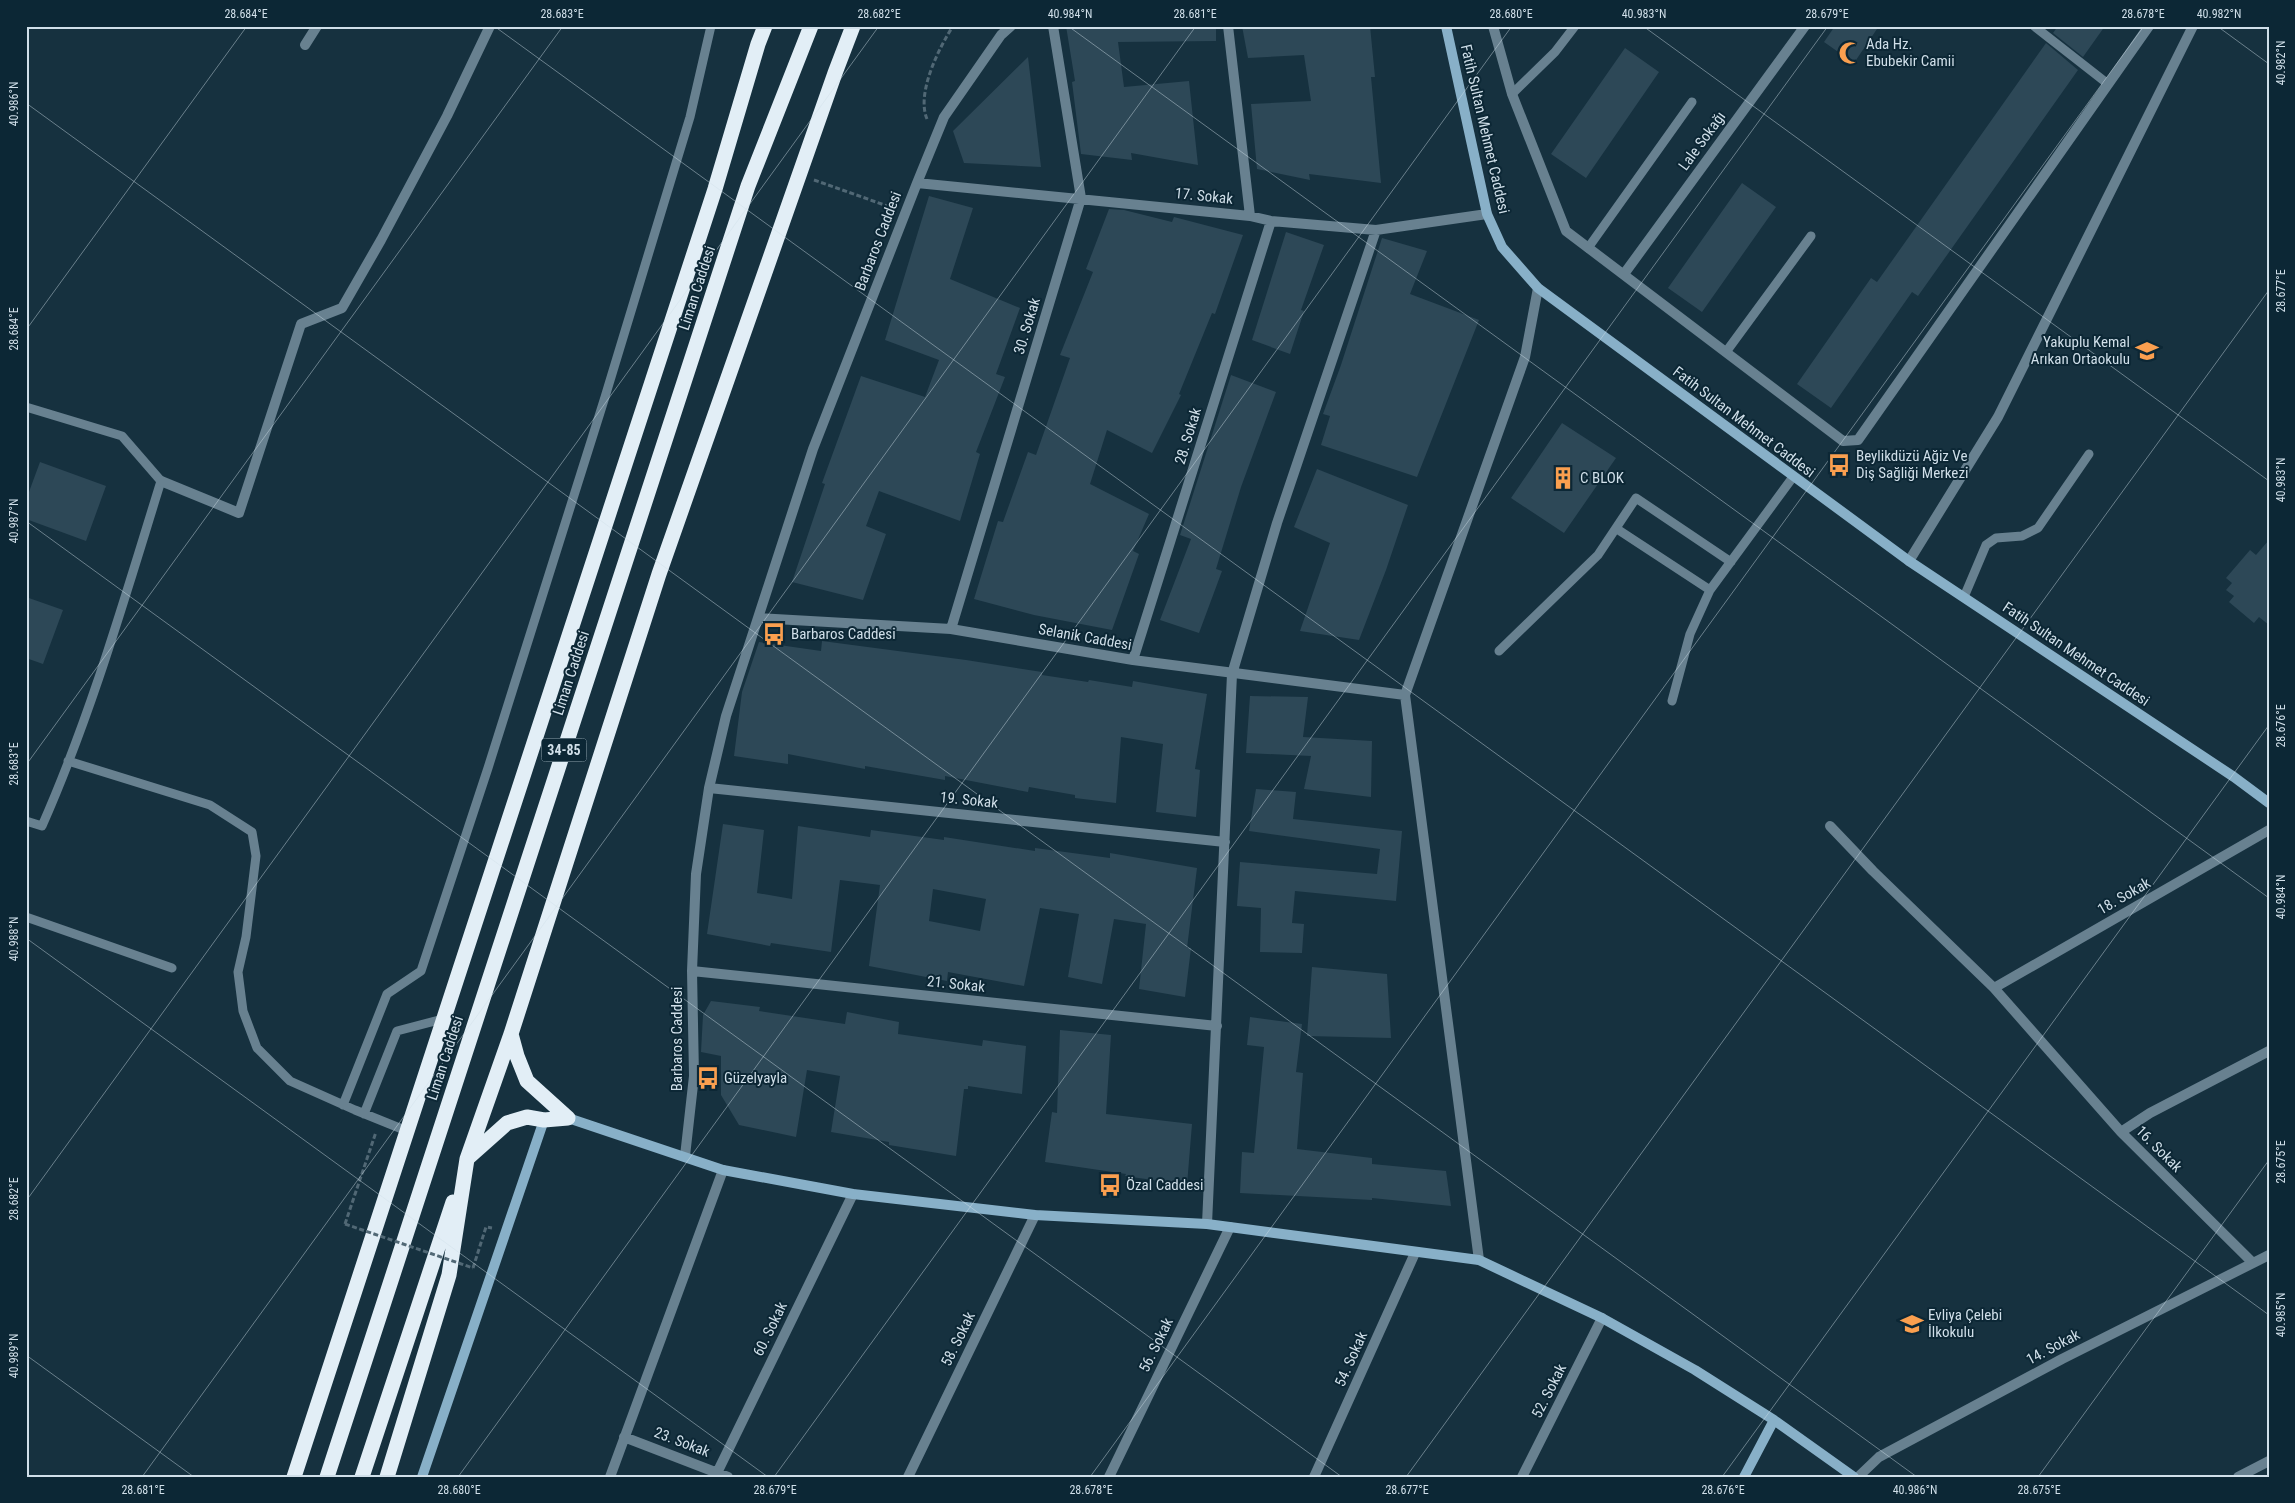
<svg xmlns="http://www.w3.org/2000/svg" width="2295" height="1503" font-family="'Roboto Condensed',sans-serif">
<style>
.building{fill:#2d4857;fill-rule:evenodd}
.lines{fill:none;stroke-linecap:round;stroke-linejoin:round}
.path{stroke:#516875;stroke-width:3;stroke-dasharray:5 2.5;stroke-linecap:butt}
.lane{stroke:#688190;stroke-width:9}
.street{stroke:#688190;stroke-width:10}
.secondary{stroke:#88b0c8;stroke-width:10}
.highway{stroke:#e2eef6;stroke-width:15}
.path-bridge{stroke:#516875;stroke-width:3;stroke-dasharray:5 2.5;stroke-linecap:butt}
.ticks{fill:none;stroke:#d0dfe9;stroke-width:1;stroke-opacity:0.45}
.labels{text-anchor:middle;stroke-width:4;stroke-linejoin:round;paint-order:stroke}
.shield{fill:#0c2735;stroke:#95a8b3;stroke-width:1}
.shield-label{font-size:14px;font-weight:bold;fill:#d0dfe9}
.poi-label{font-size:15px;fill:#d0dfe9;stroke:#0c2735;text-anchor:start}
.street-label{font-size:15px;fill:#d0dfe9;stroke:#0c2735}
.neatline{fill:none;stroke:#d0dfe9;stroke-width:2}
.ticks-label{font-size:12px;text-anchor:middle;fill:#d0dfe9}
</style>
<rect width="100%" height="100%" fill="#16313f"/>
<path class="building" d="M1066 26H1216V41L1118 42 1124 87 1189 81 1198 165 1131 153 1132 160 1081 154 1072 82 1075 81Z
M1242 26H1370L1375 77H1371L1381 183 1309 174 1310 180 1257 169 1251 104 1311 101 1304 55 1248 58Z
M1835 26H1879L1854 63 1824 42Z
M2058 26H2105L2083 57 2053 33Z
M2046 43 2078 70 1918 296 1912 292 1831 408 1797 384 1871 278 1877 282Z
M1625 48 1659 72 1586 178 1551 154Z
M1028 57 1041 167 964 163 953 131Z
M1742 183 1776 207 1702 312 1668 288Z
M929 196 973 208 950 279 1020 308 996 374 1005 377 976 452 980 454 960 521 879 491 866 526 886 534 863 600 792 582 825 484 822 483 861 376 925 397 939 360 885 340Z
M1109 209 1124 210 1172 222 1174 217 1243 235 1215 314 1212 313 1179 394 1181 395 1152 453 1107 430 1090 484 1149 514 1133 551 1139 554 1112 630 1034 615 974 599 998 521 1003 522 1028 452 1036 455 1070 358 1060 355 1093 272 1086 269Z
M1286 232 1324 245 1301 310 1304 311 1290 354 1252 340Z
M1382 238 1427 251 1410 294 1479 320 1417 477 1321 445 1330 416 1323 414 1341 365Z
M1231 375 1276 392 1241 487 1216 569 1222 571 1199 633 1160 620 1191 539 1180 535Z
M1562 423 1616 458 1564 533 1511 498Z
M40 462 106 486 86 541 26 519V500Z
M1317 469 1408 505 1386 570 1359 640 1300 631 1330 543 1294 527Z
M2269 540V625L2259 617 2254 623 2229 602 2234 596 2226 590 2232 583 2226 578 2250 550 2256 555Z
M26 597 63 610 43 664 26 658Z
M822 641 966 660 1042 672V675L1088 682 1089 680 1132 687 1133 681 1207 694 1195 769 1200 770 1196 817 1156 812 1163 744 1121 737 1116 803 1075 798V795L1029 787 1028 792 945 776V780L865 766V769L788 754V764L734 756 742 692 759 642 821 651Z
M1250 696 1308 697 1303 737 1372 741 1371 797 1304 789 1311 756 1246 753Z
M1256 789 1296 792 1293 819 1402 831 1396 901 1295 891 1292 923 1304 924 1302 953 1260 952 1261 908 1237 906 1240 862 1377 874 1380 849 1249 831Z
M723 824 764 830 757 893 792 899 798 826 870 837 871 830 944 840V837L1035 851V848L1110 858V853L1197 868 1187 948H1191L1185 997 1139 989 1146 924 1114 919 1102 984 1068 977 1079 914 1040 908 1024 986 948 972 947 981 869 966 880 885 840 880 831 952 771 943 770 946 707 934ZM933 889 986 899 980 931 929 921Z
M1312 967 1387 974 1391 1038 1307 1036Z
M711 1001 760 1007 759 1011 845 1024 847 1012 899 1022 898 1034 982 1046 983 1040 1026 1046 1022 1094 968 1086V1089H964L956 1156 889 1145V1142L831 1132 840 1076 807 1070 796 1137 739 1125 721 1095V1056L701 1052 703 1015Z
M1250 1017 1302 1024 1296 1072 1303 1073 1297 1149 1372 1158V1164L1446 1171 1451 1206 1372 1198V1200L1240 1193 1242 1152 1254 1153 1264 1047 1247 1045Z
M1060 1030 1111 1035 1106 1114 1192 1124 1187 1185 1125 1176 1126 1174 1045 1162 1052 1112 1057 1113Z"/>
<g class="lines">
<path class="path" d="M927 119C916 93 939 48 953 26
M814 180 893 208
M345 1224 376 1132
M473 1268 486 1227 492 1228"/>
<path class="lane" d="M2034 26 2108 84
M1512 94 1555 52 1575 26
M1588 248 1692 102
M1726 352 1811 236
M26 407 122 436 161 481C125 597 91 715 42 826L26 821
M1617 529 1710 590
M1964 597 1986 545 1996 538 2022 536 2038 528 2089 454
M1499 651 1598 555 1636 498 1731 562
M1672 701 1690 634 1710 590 1793 477
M68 761 210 805 252 832 256 856 246 937 238 972 243 1011 257 1048 290 1081 355 1110 407 1131
M26 917 172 968
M343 1105 387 994 421 971 488 768 605 397 690 117 711 26
M364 1114 397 1031 443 1019"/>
<path class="street" d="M1228 26 1250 216
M1493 26 1512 94 1566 231 1843 441 1858 440 2149 26
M305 45 317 26
M917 183 1250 216 1271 221 1376 230 1487 214
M1624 274 1805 26
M161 481 239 513 301 324 342 308 381 240 447 116 490 26
M1909 561 1998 417 2193 26
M759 618 951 629 1133 660 1405 695
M951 629 1081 198 1053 26
M1133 660 1271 221
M709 788 1225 842
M1830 826 1873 871 1994 988 2121 1132
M692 971 1217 1026
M1994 988 2269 830
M685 1156 694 1076 692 971 696 874 709 788 726 716 813 449 917 183 944 117 1001 35 1011 26
M1207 1224 1232 674 1277 523 1376 230
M1479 1260 1405 695 1525 357 1538 288
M2253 1263 2121 1132 2150 1113 2269 1051
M624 1437 728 1477
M610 1477 723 1170
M715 1477 853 1194
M908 1477 1035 1215
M1109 1477 1230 1227
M1314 1477 1415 1253
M1522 1477 1602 1318
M1858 1477 1879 1457 2062 1359 2269 1255
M2238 1477 2269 1461"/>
<path class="secondary" d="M1446 26 1487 214 1502 247 1538 288 1909 561 2234 777 2269 803
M568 1118 723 1170 853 1194 1035 1215 1207 1224 1479 1260 1602 1318 1695 1370 1774 1420 1854 1477
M422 1477 544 1120
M1744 1477 1774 1420"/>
<path class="highway" d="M511 1034 517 1056 527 1081 568 1118
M469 1157 507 1123 527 1117 544 1120 568 1118
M294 1477 715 189 758 44 765 26
M327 1477 748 186 811 26
M362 1477 453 1202
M387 1477 449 1275 467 1159 511 1034 659 574 835 73 853 26"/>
<path class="path-bridge" d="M345 1224 473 1268"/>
</g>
<path class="ticks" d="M494 26 2269 1315M1068 26 2269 898M1643 26 2269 481M2217 26 2269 64M26 103 1917 1477M26 330 247 26M26 521 1342 1477M26 765 563 26M26 938 768 1477M26 1201 879 26M26 1355 194 1477M142 1477 1196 26M458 1477 1512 26M774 1477 1828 26M1090 1477 2144 26M1406 1477 2269 290M1722 1477 2269 725M2038 1477 2269 1160"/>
<defs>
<symbol id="mosque-bare" viewBox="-9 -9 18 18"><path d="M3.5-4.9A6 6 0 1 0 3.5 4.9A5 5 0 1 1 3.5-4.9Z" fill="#fa9f4f" stroke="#0c2735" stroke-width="2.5" paint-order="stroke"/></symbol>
<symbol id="school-bare" viewBox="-9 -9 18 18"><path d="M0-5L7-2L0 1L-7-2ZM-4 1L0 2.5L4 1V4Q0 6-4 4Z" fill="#fa9f4f" stroke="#0c2735" stroke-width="2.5" paint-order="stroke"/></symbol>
<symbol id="bus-bare" viewBox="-9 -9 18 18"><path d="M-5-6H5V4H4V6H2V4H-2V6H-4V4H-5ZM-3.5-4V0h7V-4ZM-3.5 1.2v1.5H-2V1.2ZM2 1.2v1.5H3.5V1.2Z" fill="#fa9f4f" stroke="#0c2735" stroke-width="2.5" paint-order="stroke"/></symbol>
<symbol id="building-bare" viewBox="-9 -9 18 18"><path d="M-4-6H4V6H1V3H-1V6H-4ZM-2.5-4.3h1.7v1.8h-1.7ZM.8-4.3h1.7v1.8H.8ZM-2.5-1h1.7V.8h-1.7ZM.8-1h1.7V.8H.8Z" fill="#fa9f4f" stroke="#0c2735" stroke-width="2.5" paint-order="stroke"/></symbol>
</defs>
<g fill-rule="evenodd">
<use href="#mosque-bare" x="1834" y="37" width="32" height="32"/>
<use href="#school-bare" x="2131" y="335" width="32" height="32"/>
<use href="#bus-bare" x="1823" y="449" width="32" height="32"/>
<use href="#building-bare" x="1547" y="462" width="32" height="32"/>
<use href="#bus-bare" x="758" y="618" width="32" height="32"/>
<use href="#bus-bare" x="692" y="1062" width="32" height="32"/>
<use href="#bus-bare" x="1094" y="1169" width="32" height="32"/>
<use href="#school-bare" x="1896" y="1308" width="32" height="32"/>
</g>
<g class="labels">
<rect class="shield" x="541.5" y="738.5" width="45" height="23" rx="4"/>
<g class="shield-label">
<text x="564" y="755">34-85</text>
</g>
<g class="poi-label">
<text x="1866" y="49">Ada Hz.<tspan x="1866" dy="17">Ebubekir Camii</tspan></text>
<text x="2130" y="347" text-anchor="end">Yakuplu Kemal<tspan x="2130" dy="17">Arıkan Ortaokulu</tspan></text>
<text x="1856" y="461">Beylikdüzü Ağiz Ve<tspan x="1856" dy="17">Diş Sağliği Merkezi</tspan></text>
<text x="1580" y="483">C BLOK</text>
<text x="791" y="639">Barbaros Caddesi</text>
<text x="724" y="1083">Güzelyayla</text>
<text x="1126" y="1190">Özal Caddesi</text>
<text x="1928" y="1320">Evliya Çelebi<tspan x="1928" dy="17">İlkokulu</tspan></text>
</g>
<g class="street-label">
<text transform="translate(1485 129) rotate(77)" y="5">Fatih Sultan Mehmet Caddesi</text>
<text transform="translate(1702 141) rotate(-54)" y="5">Lale Sokağı</text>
<text transform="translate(1204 196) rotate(6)" y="5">17. Sokak</text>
<text transform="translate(878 241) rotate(-69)" y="5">Barbaros Caddesi</text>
<text transform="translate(697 288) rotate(-72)" y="5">Liman Caddesi</text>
<text transform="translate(1027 326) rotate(-73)" y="5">30. Sokak</text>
<text transform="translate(1744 422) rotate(37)" y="5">Fatih Sultan Mehmet Caddesi</text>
<text transform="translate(1188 436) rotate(-73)" y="5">28. Sokak</text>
<text transform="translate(1085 637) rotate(10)" y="5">Selanik Caddesi</text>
<text transform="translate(2076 654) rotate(34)" y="5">Fatih Sultan Mehmet Caddesi</text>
<text transform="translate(571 673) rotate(-72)" y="5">Liman Caddesi</text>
<text transform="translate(969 800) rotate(6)" y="5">19. Sokak</text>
<text transform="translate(2124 896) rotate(-30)" y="5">18. Sokak</text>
<text transform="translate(956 984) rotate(6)" y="5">21. Sokak</text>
<text transform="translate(677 1039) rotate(-90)" y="5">Barbaros Caddesi</text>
<text transform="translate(445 1058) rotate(-72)" y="5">Liman Caddesi</text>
<text transform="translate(2159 1149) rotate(45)" y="5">16. Sokak</text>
<text transform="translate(770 1329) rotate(-64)" y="5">60. Sokak</text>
<text transform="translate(958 1339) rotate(-64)" y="5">58. Sokak</text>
<text transform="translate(1156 1345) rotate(-64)" y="5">56. Sokak</text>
<text transform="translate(2053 1347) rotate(-28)" y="5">14. Sokak</text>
<text transform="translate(1351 1359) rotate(-66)" y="5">54. Sokak</text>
<text transform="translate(1549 1391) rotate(-63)" y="5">52. Sokak</text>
<text transform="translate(682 1442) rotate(21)" y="5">23. Sokak</text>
</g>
</g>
<rect width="2295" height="1503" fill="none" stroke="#0c2735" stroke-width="55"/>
<rect x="28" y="28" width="2240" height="1448" class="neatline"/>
<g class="ticks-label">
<text x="246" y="18">28.684°E</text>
<text x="562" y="18">28.683°E</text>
<text x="879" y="18">28.682°E</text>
<text x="1070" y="18">40.984°N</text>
<text x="1195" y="18">28.681°E</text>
<text x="1511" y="18">28.680°E</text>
<text x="1644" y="18">40.983°N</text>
<text x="1827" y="18">28.679°E</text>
<text x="2143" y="18">28.678°E</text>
<text x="2219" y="18">40.982°N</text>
<text transform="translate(2281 63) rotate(-90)" y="4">40.982°N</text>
<text transform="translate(14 104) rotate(-90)" y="4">40.986°N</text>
<text transform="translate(2281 291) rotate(-90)" y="4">28.677°E</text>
<text transform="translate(14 329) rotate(-90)" y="4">28.684°E</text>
<text transform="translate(2281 480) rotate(-90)" y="4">40.983°N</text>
<text transform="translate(14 521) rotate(-90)" y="4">40.987°N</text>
<text transform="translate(2281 726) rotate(-90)" y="4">28.676°E</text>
<text transform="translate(14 764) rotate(-90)" y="4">28.683°E</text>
<text transform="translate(2281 897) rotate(-90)" y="4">40.984°N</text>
<text transform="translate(14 939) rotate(-90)" y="4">40.988°N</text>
<text transform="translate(2281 1162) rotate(-90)" y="4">28.675°E</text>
<text transform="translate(14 1199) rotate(-90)" y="4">28.682°E</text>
<text transform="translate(2281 1315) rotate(-90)" y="4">40.985°N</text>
<text transform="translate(14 1356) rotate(-90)" y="4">40.989°N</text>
<text x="143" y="1494">28.681°E</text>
<text x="459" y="1494">28.680°E</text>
<text x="775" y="1494">28.679°E</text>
<text x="1091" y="1494">28.678°E</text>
<text x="1407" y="1494">28.677°E</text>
<text x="1723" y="1494">28.676°E</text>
<text x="1915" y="1494">40.986°N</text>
<text x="2039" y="1494">28.675°E</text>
</g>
</svg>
